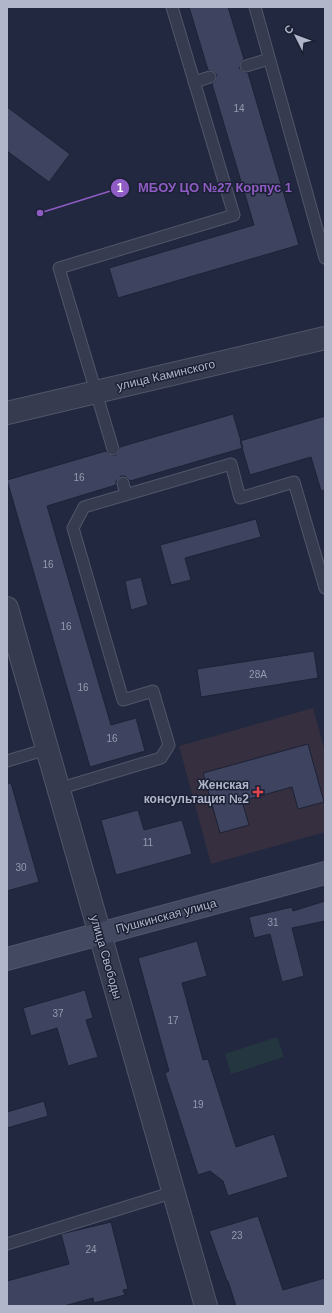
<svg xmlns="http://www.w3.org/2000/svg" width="332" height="1313" font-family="Helvetica,sans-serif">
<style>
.medical{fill:#352f3f}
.green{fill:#243740}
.building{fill:#3e445f;stroke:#1d2236}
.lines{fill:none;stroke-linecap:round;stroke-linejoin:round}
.lane-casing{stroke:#51566a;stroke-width:13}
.street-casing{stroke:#51566a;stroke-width:24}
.secondary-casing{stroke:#51566a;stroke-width:24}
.lane{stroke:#363b4f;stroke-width:11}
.street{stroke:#363b4f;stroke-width:22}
.secondary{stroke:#444962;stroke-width:22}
.health-dot{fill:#e0444e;stroke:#1b2034;stroke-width:1.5}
.labels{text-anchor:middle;stroke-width:3;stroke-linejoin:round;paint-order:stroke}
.number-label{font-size:10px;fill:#959aaf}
.street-label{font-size:12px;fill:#b2b6ca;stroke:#1b2034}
.poi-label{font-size:12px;font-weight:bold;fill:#b2b6ca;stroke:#1b2034;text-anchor:end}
.leader{fill:none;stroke:#8e5cc3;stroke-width:1.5}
.callout-dot{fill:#8e5cc3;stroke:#1b2034;stroke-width:1.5}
.mark-label{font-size:12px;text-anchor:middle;font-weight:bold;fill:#fff}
.callout-label{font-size:13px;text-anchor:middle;font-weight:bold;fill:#8e5cc3;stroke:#1b2034;stroke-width:3;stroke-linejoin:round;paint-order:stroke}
</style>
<rect width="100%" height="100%" fill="#22283f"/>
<path class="medical" d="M313 708 325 752V832L211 864 179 746Z"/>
<path class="green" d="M277 1037 284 1057 231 1074 225 1054Z"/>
<path class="building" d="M189 7H228L244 59 241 62 239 68 242 71 248 73 299 245 118 298 109 268 254 225 212 84 215 81 217 75 214 72 208 70Z
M7 107 70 154 49 182 7 151Z
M233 414 243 448 130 481 125 476H121L116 481V485L47 506 111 725 136 718 145 751 90 767 7 480 106 451 109 454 115 456 118 453 120 447Z
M325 416V490L321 491 311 457 250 475 240 441Z
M256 519 261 537 185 558 191 580 171 585 160 545Z
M141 577 148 605 131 610 125 581Z
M314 651 318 678 201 697 197 669Z
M308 744 324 802 298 809 292 787 242 801 249 825 220 833 203 773Z
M11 783 39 882 7 891V784Z
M138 810 144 830 182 820 192 854 116 875 101 820Z
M325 901V921L292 928 304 976 282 982 270 934 254 938 249 917 292 907 293 911Z
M197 941 207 976 182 983 203 1060 208 1059 236 1147 274 1134 288 1177 228 1196 223 1181 210 1171 198 1175 165 1073 169 1071 138 958Z
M85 990 93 1018 86 1020 98 1057 68 1066 57 1028 31 1036 23 1008Z
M44 1101 48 1116 7 1128V1112Z
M258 1216 283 1290 325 1278V1306H236L228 1281H227L209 1231Z
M111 1222 128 1289 123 1290 125 1295 94 1303 93 1298 64 1306H7V1281L69 1264 61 1234Z"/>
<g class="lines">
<defs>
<path id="lane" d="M255 7 325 258
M246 66 269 59
M194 82 210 77
M113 449 59 268 234 215 172 7
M123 483 126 495
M7 761 47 749
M58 789 161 758 169 745 153 691 123 700 73 528 84 507 231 464 240 498 294 482 325 588
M7 1244 174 1192"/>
<path id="street" d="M7 413 325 338
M7 608 206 1306"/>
<path id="secondary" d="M7 959 325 873"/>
</defs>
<use href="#lane" class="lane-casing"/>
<use href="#street" class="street-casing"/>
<use href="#secondary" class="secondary-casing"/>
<use href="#lane" class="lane"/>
<use href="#street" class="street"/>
<use href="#secondary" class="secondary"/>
</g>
<path class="health-dot" d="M256 786h4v4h4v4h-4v4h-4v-4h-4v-4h4z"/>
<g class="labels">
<g class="number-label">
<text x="239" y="112">14</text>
<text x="79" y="481">16</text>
<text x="48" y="568">16</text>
<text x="66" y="630">16</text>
<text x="258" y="678">28А</text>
<text x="83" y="691">16</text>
<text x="112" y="742">16</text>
<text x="148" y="846">11</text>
<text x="21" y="871">30</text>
<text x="273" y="926">31</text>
<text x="58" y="1017">37</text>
<text x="173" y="1024">17</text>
<text x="198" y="1108">19</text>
<text x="237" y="1239">23</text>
<text x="91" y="1253">24</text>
</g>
<g class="street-label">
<text transform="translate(166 375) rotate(-13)" y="4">улица Каминского</text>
<text transform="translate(166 916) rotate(-15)" y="4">Пушкинская улица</text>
<text transform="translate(106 957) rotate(74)" y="4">улица Свободы</text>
</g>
<g class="poi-label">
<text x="249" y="789">Женская<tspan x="249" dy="14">консультация №2</tspan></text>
</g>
</g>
<path class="leader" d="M40 213L120 188"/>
<g class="callout-dot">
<circle cx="40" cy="213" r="4"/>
<circle cx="120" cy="188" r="10"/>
</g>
<g class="mark-label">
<text x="120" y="192">1</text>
</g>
<g class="callout-label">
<text x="215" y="192">МБОУ ЦО №27 Корпус 1</text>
</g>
<rect width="332" height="1313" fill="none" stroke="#b2b6ca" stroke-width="16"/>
<g transform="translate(296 36) rotate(312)" stroke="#1b2034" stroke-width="3" paint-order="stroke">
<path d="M0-3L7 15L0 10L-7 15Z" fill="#b2b6ca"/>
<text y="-6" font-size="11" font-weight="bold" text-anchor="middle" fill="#b2b6ca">С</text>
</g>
</svg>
